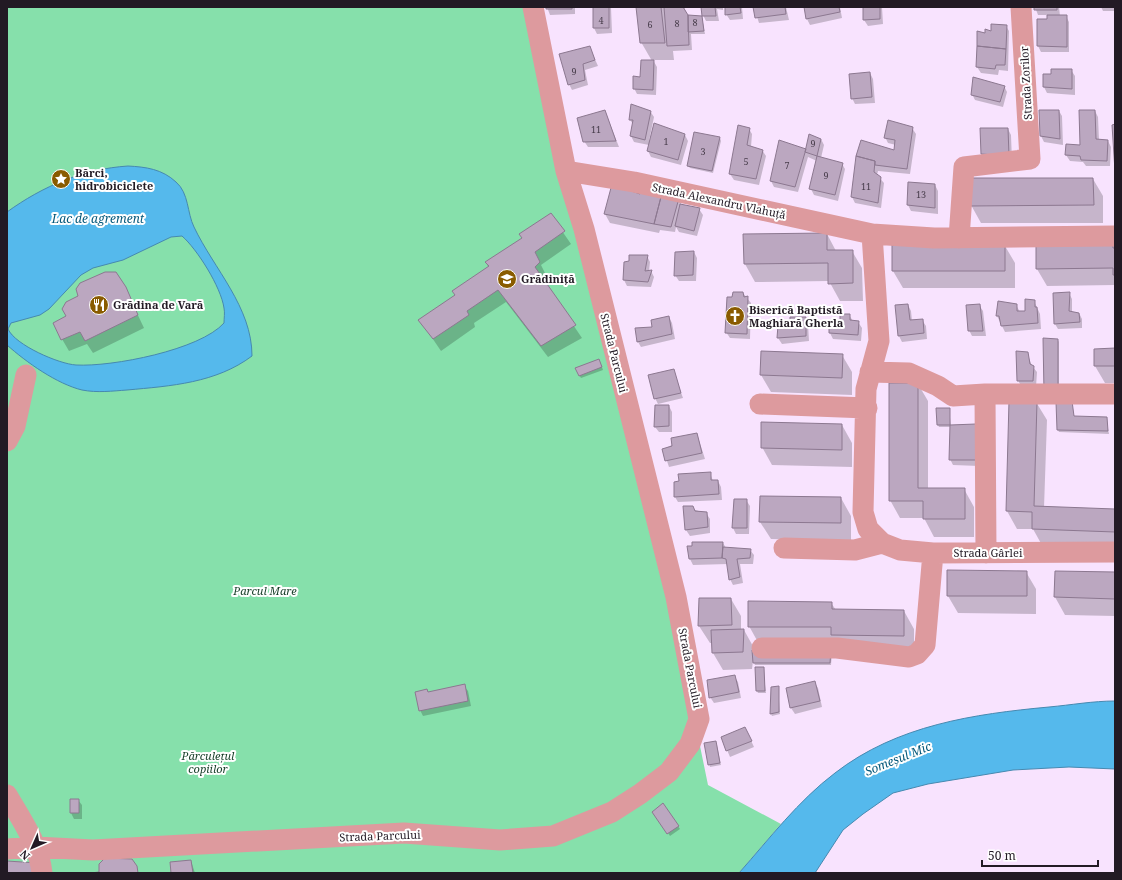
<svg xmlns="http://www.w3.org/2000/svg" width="1122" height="880" font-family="'Noto Serif',serif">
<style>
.green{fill:#86e0ab}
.water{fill:#55b9ec;stroke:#4689b0;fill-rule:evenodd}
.shadow{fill:#0003}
.building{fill:#bba7c0;stroke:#8c7890}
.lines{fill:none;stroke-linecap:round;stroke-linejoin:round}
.minor{stroke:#dd9a9e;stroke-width:21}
.labels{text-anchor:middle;stroke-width:4;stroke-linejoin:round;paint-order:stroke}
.number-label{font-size:9px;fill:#483d4b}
.street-label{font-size:11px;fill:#221a24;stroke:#fff}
.poi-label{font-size:11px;font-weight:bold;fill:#221a24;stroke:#fff;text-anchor:start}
.park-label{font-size:11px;font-style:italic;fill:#153d27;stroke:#fff}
.water-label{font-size:12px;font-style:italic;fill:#05597b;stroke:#fff}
</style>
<rect width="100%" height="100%" fill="#f8e3fe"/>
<path class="green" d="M7 7H525L665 575 708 785 781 824 739 873H7Z"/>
<path class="water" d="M128 166C146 167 162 169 176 182 189 193 187 213 194 227 214 269 252 307 252 356 216 383 171 386 127 390 113 391 97 393 82 390 57 384 26 362 7 345V212C43 186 83 169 128 166ZM182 236C197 249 221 287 224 308 225 313 224 318 224 323 200 350 112 367 76 365 59 364 15 345 8 329L11 323 40 315 49 309 81 275 93 268 123 260 171 237Z
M1115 701V769L1069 767 1013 770 928 784 893 793 863 814 843 830 815 873H739C770 838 798 801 835 773 897 725 974 714 1049 707 1071 705 1093 701 1115 701Z"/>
<path class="shadow" d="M547 7H575V14L550 15Z
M593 7H611L612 33 597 34 594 28Z
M637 7H684L688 16 702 17 705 34H691L692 50 673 51 674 60H653L657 67 656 95 637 94 634 88 652 61 641 42Z
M702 7H723V10L717 9 719 21H706L703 15Z
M726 7H742L743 19 730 20 726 14Z
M754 7H786L789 20 759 23Z
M805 7H840L842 18 810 25 807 19Z
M864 7H882L883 24 868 26 864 20Z
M1035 7H1059L1060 16H1066L1069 22V52H1041L1038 46V20H1048V15H1038Z
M1101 7H1115V11H1103Z
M1006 26 1009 31 1008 71 999 70 998 75 981 73 977 67 987 34Z
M590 48 598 66 585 70 588 85 572 90 569 84Z
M1071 70 1075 76V95L1047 93 1044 87 1052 75Z
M870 73 873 79 875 103 855 104 852 98Z
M1004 86 1007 92 1003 107 975 100 972 94Z
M605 111 619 147H588L584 141Z
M650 111 654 117 649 141 685 135 688 141 681 165 651 157 648 151 649 145 634 142 631 136 633 124 630 120Z
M1059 111 1062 116 1063 145 1044 142 1041 136Z
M1095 111 1098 117 1099 140 1108 141 1111 147 1110 166H1086L1083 162 1070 161 1066 155 1081 146Z
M912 128 916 134 910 174 878 171 877 175 884 183 881 208 855 203 852 197 857 157 895 152 896 145 888 143 885 137Z
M749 129 752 134 751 147 762 150 766 156 759 185 734 180 730 174Z
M981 129H1008L1011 135 1012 161 985 160 982 154Z
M694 133 720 138 721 141 713 173 690 168 688 166Z
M821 139 824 145 821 158 842 164 845 169 838 201 814 195 811 189 817 161 808 157 798 192 774 187 771 181Z
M1093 179 1103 196V223H981L971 205Z
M935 185 938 191V214L911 211 908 205Z
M678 199 682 205 699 209 703 215 697 236 679 232 676 227 675 232 660 230 659 233 610 223 605 214Z
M551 215 571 244 541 265 546 275 542 279 582 338 548 357 506 302 474 323 475 327 441 351 420 320 456 296 489 268 486 263 523 239Z
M827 234 836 251H852L862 268 863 301H840L829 281 755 282 745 264 744 235Z
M1112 243 1115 247V285L1047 286 1037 269Z
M1005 246 1015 263V288H903L893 271Z
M694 252 697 258 696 281H679L675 275Z
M647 256 650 262 649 271H651L654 277 651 287 627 286 624 280Z
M125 288 144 328 93 353 87 344 69 351 62 339 67 317 80 296Z
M743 293 751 303 750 339 730 338 726 332 733 298Z
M1069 293 1072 299V312L1079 313 1082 319V328L1058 329 1055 324Z
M1034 301 1040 314 1041 329 1005 332 997 316 998 302 1016 305 1020 312H1026Z
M908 305 911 311 912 321 922 320 926 326 927 339 902 342 899 336Z
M979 305 983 311 986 336H972L969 330Z
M849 315 853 321 858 322 862 328 861 341 833 339 830 333Z
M669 317 672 323 675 339 641 347 638 342 653 328Z
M805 318 808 324 809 341 782 344 778 338 779 326 791 325Z
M1058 340 1059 342V395H1047Z
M1115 349V383H1105L1095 366Z
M1027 353 1032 366 1037 372 1036 387 1021 386 1018 380Z
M842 355 852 372V395L771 392 761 375Z
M600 362 603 370 581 378 579 375Z
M673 370 683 398 658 404 655 398Z
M918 384 928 401V489H964L974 507V537H934L924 518H900L890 500Z
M1010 402H1036L1047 420 1044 508 1115 510V549L1043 547 1033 529H1017L1007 511Z
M1071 402 1074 417 1106 418 1109 434 1059 432 1058 430Z
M669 406 672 412V432H659L655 427Z
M949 409 951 426 976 425 979 466 953 465 950 459 951 427H939L938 425Z
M842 425 852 443V467L772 465 762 447Z
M697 434 705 459 669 467 663 449Z
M710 473 713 481H718L721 487 722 500 678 502 675 497Z
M841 498 851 516V541L771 539 760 522Z
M746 500 750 506 749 534H736L733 528Z
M684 507 706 513 710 519V533L690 536 686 530Z
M723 543 726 548 750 550 754 555 753 564H740L743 583 733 585 730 579 728 564 693 565 690 559 693 547Z
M1026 572 1036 589V614L958 613 948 596Z
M1056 572 1115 573V616L1065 615 1055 597Z
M731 599 741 616V630H744L754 648 832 653 831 665H755L753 661 752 669 723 670 713 653 712 643H710L699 626Z
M831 603 836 610 904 611 914 629V653L759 644 749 626Z
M763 668 766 693H758L757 691Z
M734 676 738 682 741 698 714 703 710 697Z
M814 682 818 688 822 707 795 714 791 708 787 689Z
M464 686 468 691 471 706 423 716 420 710 427 690 429 693Z
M778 687 780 714 772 716 771 714Z
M748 734 754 747 730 757 722 738Z
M705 744 717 745 721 765 710 767Z
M71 800H78L82 805V819H74L71 813Z
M663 805 680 829 670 836 654 812Z
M191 861 195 873H172Z"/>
<path class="building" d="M546 7H572V9H546Z
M593 7H609V28H593Z
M636 7H661L665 43H640Z
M664 7H683L688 15 689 45 667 46Z
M701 7H715L716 16H702Z
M725 7H740L741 13 725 15Z
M753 7H785L786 14 755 18Z
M804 7H839L840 12 806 19Z
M863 7H880V19L863 20Z
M1034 7H1057V10H1034Z
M688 15 702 16 704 31 688 32Z
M1047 15H1067V47L1037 46V19H1047Z
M991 24 1007 25 1006 49 977 46V31L985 33V29L991 31Z
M590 46 595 60 583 64 585 80 568 85 559 54Z
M977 46 1006 49 1005 65H996L995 69 976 67Z
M641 60H654L653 90 633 89V76L640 77Z
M1051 69H1072V89L1043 87V74H1051Z
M870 72 872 97 851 99 849 74Z
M973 77 1005 86 1000 102 971 95Z
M631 104 651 111 645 140 630 136 633 120H629Z
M605 110 616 141 583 142 577 118Z
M1039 110H1059L1060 139 1040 136Z
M1079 110H1095L1096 139 1108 140 1107 161 1081 160 1080 156 1065 155 1066 144 1080 145Z
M888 120 913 127 907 169 875 165V161L856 156 861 140 894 150 895 140 884 138Z
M654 123 685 134 678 160 647 151Z
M1115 124V171L1112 125Z
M738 125 750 128 747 145 763 150 756 179 729 174Z
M980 128H1008L1009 156 981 154Z
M694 132 720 137 712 171 687 166Z
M809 134 821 139 817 156 805 152Z
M779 140 806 149 795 187 770 181Z
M817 156 843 163 835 195 809 189Z
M856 156 875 161 874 172 881 177 878 203 851 197Z
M970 178H1093L1094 205 970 206Z
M908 182 935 184V208L907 205Z
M612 184 640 194 642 186 662 193 654 224 604 214Z
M662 193 679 198 671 227 654 224Z
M680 204 700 208 694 231 675 226Z
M551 213 565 231 535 252 540 262 535 267 576 325 541 346 498 290 467 311 469 315 433 339 418 320 455 295 452 291 489 266 485 262 522 238 519 234Z
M827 233V250H853V283L828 284V263L744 264 743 234Z
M1113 242V248H1115V275H1113V268L1036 269V243Z
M892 245H1005V271H892Z
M694 251 693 275 674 276 675 252Z
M629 255H648L645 271 652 270 648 282 623 280 624 262 629 261Z
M105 272H116L126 287 138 315 85 341 80 332 61 340 53 323 66 316 62 309 66 302 78 296 76 289 80 283Z
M733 292H743L744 297 748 296 747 334 725 333 727 297H732Z
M1070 292 1069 311 1079 313 1080 322 1054 324 1053 293Z
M1025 299 1035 300V307H1037L1038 323 1001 326 999 316H996L998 301 1017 304V311H1025Z
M908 304 910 320 923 319 924 333 898 336 895 305Z
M980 304 983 331H968L966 305Z
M840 314H850V320L859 321 858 335 829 333V320L840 321Z
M669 316 672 334 637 342 635 328 652 327 651 320Z
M790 317H806V336L777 338 778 325 790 324Z
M1043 338 1058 339V392H1044Z
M1115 348V366H1094V349Z
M761 351 843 354 842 378 760 375Z
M1016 351 1028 352 1030 364 1034 366 1033 381H1017Z
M599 359 602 367 579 376 575 368Z
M674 369 681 393 654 399 648 375Z
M889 383H918V488H965V519H923V501H889Z
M1009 401 1037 402 1034 506 1115 509V532L1032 529V512L1006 511Z
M1072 401 1074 416 1107 417 1108 431 1057 430 1056 402Z
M655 405H669V426L654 427Z
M936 408H950V425H937Z
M761 422 842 424V450L761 448Z
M976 424V460H949L950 425Z
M697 433 702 453 665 461 662 449 672 446 671 438Z
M711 472V480H718L719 494 674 497V482L679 481 678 474Z
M760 496 841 497V523L759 522Z
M734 499H747V528H732Z
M683 506H693L695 511 707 512 708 527 685 530Z
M692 542H723L722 558 689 559 687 546H692Z
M723 547 751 549 750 558 737 559 740 577 729 580 726 559 722 558Z
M947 570 1027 571V596H947Z
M1055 571 1115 572V599L1054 597Z
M699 598H731L732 625 698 626Z
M748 601 832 602V609L904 610V636L831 635V627H748Z
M744 629 743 652 712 653 711 630Z
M752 650H831L830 663H753Z
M755 667H764L765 691H756Z
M735 675 739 692 709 698 707 680Z
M815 681 820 701 790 708 786 688Z
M465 684 468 701 419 711 415 692 427 689 428 692Z
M779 686V712L770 714 771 687Z
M745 727 752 741 726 751 721 737Z
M716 741 720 763 708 765 704 743Z
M70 799H79V813H70Z
M663 803 679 826 667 834 652 812Z
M105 858 132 859 137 866 138 873H91L99 872V864Z
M191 860 193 873H171L170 862Z
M7 861 37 863V873H7Z"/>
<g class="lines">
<path class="minor" d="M566 171 634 182 872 234 934 238 1115 236
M872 234 879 341 866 389 863 512 868 529 882 543 900 550 933 553 1115 552
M959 238 964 167 1030 159 1021 7
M870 372 909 373 938 386 953 396 985 394H1115
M985 394 986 553
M760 404 867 408
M7 441 15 426 26 375
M784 548 855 550 882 543
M762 648H837L909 657 917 654 925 645 933 553
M7 795C21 819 39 844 42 873
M7 849 36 847 93 850 404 833 500 840 553 836 612 812 640 794 669 772 690 744 699 719 676 597 584 229 566 171 533 7"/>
</g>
<defs>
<symbol id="sight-disc" viewBox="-11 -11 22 22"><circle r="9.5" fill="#895b00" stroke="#fff"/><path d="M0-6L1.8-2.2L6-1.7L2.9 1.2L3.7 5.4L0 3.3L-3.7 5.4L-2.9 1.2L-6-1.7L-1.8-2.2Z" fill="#fff"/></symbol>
<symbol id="school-disc" viewBox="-11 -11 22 22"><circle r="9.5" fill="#895b00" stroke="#fff"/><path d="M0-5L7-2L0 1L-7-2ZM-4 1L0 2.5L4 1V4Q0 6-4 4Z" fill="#fff"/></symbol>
<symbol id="restaurant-disc" viewBox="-11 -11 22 22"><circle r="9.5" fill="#895b00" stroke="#fff"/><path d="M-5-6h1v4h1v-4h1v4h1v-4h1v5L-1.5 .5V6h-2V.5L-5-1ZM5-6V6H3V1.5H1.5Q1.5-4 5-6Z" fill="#fff"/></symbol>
<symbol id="church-disc" viewBox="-11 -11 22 22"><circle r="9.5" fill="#895b00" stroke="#fff"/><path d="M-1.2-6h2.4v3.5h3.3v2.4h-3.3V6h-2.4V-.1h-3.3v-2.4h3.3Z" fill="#fff"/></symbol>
</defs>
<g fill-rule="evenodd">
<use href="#sight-disc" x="50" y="168" width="22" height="22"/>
<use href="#school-disc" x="496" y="268" width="22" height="22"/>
<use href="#restaurant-disc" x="88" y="294" width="22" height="22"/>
<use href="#church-disc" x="724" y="305" width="22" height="22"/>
</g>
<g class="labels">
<g class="number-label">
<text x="601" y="24">4</text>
<text x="695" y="26">8</text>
<text x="677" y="27">8</text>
<text x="650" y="28">6</text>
<text x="574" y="75">9</text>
<text x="596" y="133">11</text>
<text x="666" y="145">1</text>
<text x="813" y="147">9</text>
<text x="703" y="155">3</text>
<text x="746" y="165">5</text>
<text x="787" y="169">7</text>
<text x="826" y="179">9</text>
<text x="866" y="190">11</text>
<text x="921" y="198">13</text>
</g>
<g class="street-label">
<text transform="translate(1026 83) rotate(-93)" y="4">Strada Zorilor</text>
<text transform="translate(719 201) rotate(12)" y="4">Strada Alexandru Vlahuță</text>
<text transform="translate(614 353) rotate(76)" y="4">Strada Parcului</text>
<text x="988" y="557">Strada Gârlei</text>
<text transform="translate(690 668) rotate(79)" y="4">Strada Parcului</text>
<text transform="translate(380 836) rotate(-2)" y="4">Strada Parcului</text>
</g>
<g class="poi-label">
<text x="75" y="177">Bărci,<tspan x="75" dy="13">hidrobiciclete</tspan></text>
<text x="521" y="283">Grădiniță</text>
<text x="113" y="309">Grădina de Vară</text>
<text x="749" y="314">Biserică Baptistă<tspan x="749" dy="13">Maghiară Gherla</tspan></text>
</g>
<g class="park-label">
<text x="265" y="595">Parcul Mare</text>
<text x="208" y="760">Părculețul<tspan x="208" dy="13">copiilor</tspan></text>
</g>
<g class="water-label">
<text x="98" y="223">Lac de agrement</text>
<text transform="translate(898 759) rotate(-22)" y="4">Someșul Mic</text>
</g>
</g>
<rect width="1122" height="880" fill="none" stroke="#221a24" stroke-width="16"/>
<g transform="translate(32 848) rotate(225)" stroke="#ffffff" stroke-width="3" paint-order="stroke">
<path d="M0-3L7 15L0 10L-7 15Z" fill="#221a24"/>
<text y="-6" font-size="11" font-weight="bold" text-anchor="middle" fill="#221a24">N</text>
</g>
<path d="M982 860v6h116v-6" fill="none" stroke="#221a24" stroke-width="2"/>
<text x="988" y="860" font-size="12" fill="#221a24" stroke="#ffffff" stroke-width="3" paint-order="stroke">50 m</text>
</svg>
